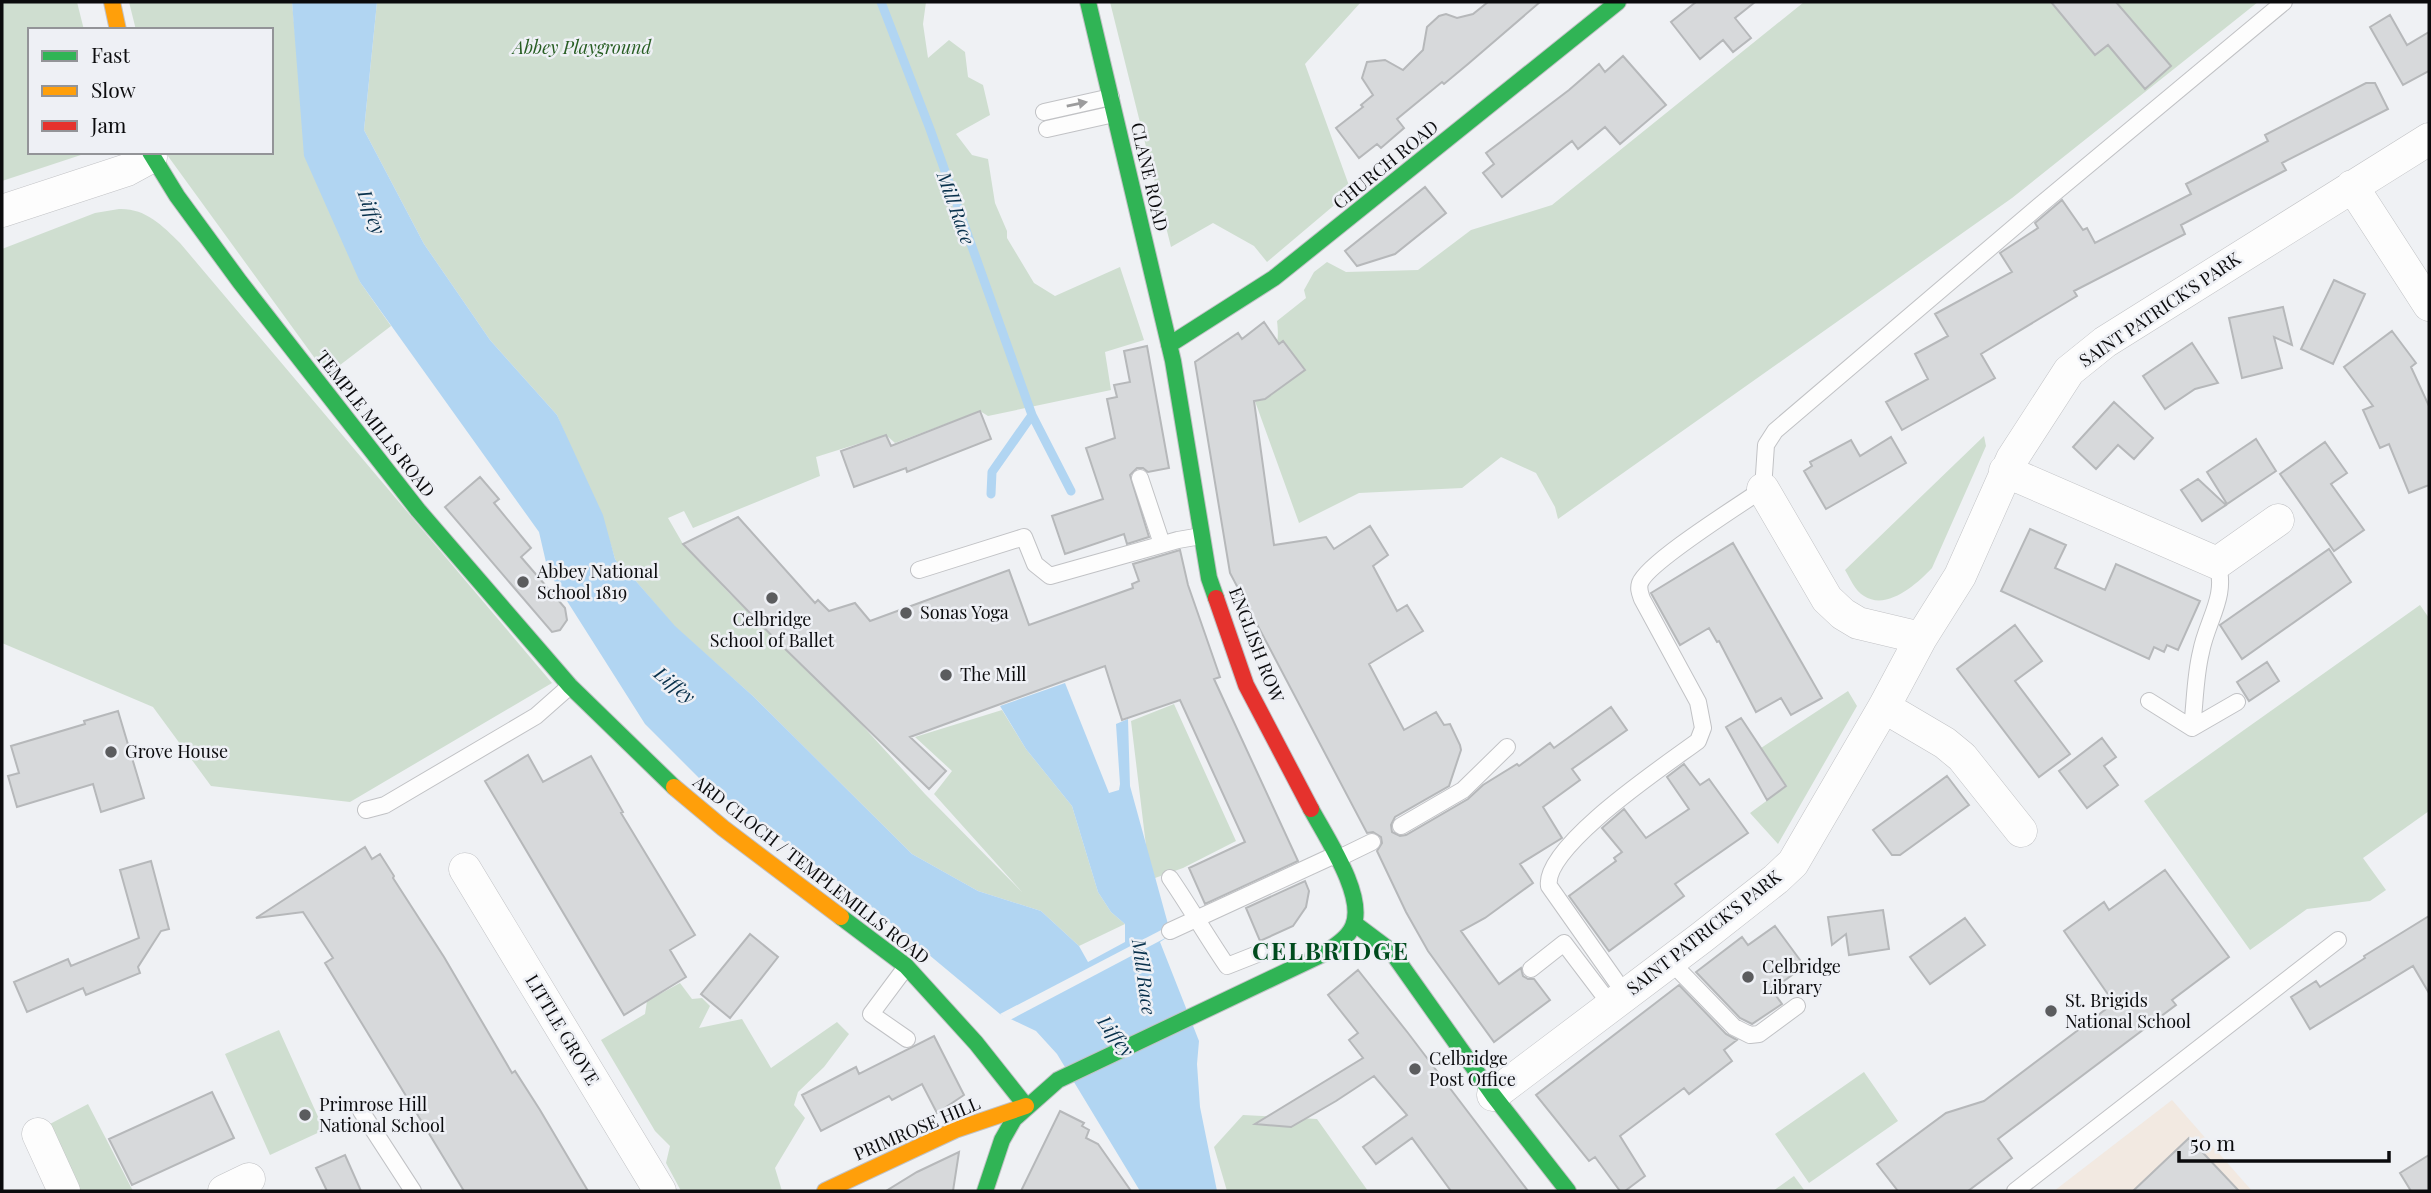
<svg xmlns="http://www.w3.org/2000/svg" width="2431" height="1193" font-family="'Playfair Display',serif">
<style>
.industrial{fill:#f2e9e1}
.green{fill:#cfded0}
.water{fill:#b1d5f2}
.pier{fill:#eff1f4}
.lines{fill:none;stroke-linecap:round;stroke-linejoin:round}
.stream{stroke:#b1d5f2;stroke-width:9}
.building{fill:#d7d9db;stroke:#b6b8ba;stroke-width:2}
.lane-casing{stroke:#c1c2c5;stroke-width:18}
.street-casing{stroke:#c1c2c5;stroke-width:33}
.fast-casing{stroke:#c1c2c5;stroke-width:18}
.slow-casing{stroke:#c1c2c5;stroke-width:18}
.jam-casing{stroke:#c1c2c5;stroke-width:18}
.lane{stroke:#fdfdfd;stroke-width:16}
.street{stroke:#fdfdfd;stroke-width:32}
.fast{stroke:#30b455;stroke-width:16}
.slow{stroke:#ff9f0a;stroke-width:16}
.jam{stroke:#e5322d;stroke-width:16}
.oneway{fill:#9c9c9d}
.poi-dot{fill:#5b5c5e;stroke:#eef0f5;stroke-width:2.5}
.labels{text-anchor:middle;stroke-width:5;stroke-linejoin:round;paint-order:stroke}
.park-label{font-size:18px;font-style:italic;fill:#285e23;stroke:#eef0f5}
.street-label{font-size:18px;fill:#0b0b0d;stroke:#eef0f5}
.poi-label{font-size:18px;fill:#0b0b0d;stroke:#eef0f5;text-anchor:start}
.water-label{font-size:19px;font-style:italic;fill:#08314c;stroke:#eef0f5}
.district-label{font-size:24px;font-weight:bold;letter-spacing:2px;fill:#004b1e;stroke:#eef0f5}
</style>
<rect width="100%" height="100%" fill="#eff1f4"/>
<path class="industrial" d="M2172 1100 2252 1191H2054Z"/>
<path class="green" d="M2 2H77L84 30H30V152H90L2 181Z
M129 2H292L297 54 360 282 391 326 327 375 165 152H271V30H136Z
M377 2H926L923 24 928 58 949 40 965 52 968 77 983 85 990 115 956 134 972 155 988 159 995 203 1007 231V238L1034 283 1055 296 1120 267 1144 340 1105 352 1111 390 988 416 980 411 895 443 886 435 816 457 820 476 693 528 684 511 668 518 683 544 729 593 851 713 925 794 1022 892 934 794 952 771 915 737 1002 710 1026 749 1072 806 1098 892 1111 912 1125 924 1079 946 1041 911 978 891 912 854 754 697 674 626 635 580 628 578 615 559 609 539 557 415 490 340 424 244 364 130Z
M1110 2H1361L1305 64 1351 191 1267 262 1254 246 1213 223 1171 247Z
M1804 2H2258L2012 198 1558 519 1555 507 1536 473 1501 457 1462 488 1359 493 1299 523 1247 379C1271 359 1281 353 1277 321L1306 298 1304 290 1314 272 1327 262 1346 272 1418 270 1471 230 1552 205Z
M119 209C145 208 162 225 180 243L552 683 350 802 211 786 153 707 2 643V249L95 213Z
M1984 436 1986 446 1932 568C1917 584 1887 611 1864 596 1855 591 1850 578 1845 570Z
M2420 605 2429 618V811L2363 858 2386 890 2370 901 2307 909 2250 950 2144 801Z
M1848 691 1857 706 1778 844 1750 813 1787 786 1761 748Z
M1174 704 1236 841 1183 868 1155 878 1147 854 1131 721Z
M680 983 692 999 702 998 710 1006 699 1028 742 1019 771 1068 837 1022 849 1034 824 1067 798 1092 794 1105 805 1118 775 1168 782 1191H681L666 1163 670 1146 655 1131 601 1040 645 1014 647 1001Z
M279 1030 324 1130 270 1155 225 1054Z
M1864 1072 1898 1121 1809 1183 1775 1134Z
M88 1104 133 1191H79L48 1125Z
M1243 1115 1317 1119 1368 1191H1227L1214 1147Z
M1794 1176 1805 1191H1773Z"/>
<path class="water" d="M292 2H377L364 130 424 244 490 340 557 415 603 515 615 559 628 578 635 580 675 626 754 697 912 854 978 891 1041 911 1079 946 1088 962 1125 942V924L1111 912 1098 892 1072 806 1026 749 1000 706 1065 683 1109 793 1119 790 1120 784 1116 724 1128 719 1130 786 1171 935 1160 942 1199 1041 1197 1064 1200 1107 1217 1191H1140L1057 1054 1036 1031 1000 1014 862 899 700 779 645 724 548 571 539 532 360 282 304 156Z"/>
<path class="pier" d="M1167 927 1171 935 1010 1020 1000 1014Z"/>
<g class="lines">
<path class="stream" d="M881 2 930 129 1032 415 1071 491
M991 494 992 472 1032 415"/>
</g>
<path class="building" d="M1488 2H1540L1468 64 1444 84 1442 82 1397 119 1404 128 1381 148 1377 144 1359 158 1336 128 1363 107 1361 105 1373 95 1362 78 1367 62 1385 60 1403 70 1423 50 1427 27 1439 16 1446 14 1457 18 1473 14Z
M1696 2H1755L1735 18 1751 38 1733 52 1723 40 1700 59 1671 22Z
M2051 2H2116L2171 66 2145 89 2108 45 2095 55Z
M2390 15 2407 45 2429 32V71L2403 85 2370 27Z
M1623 56 1666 105 1620 144 1605 127 1578 149 1572 141 1502 197 1483 173 1494 164 1486 153 1569 90 1599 64 1605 72Z
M2366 83H2375L2388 109 2282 163 2286 170 2181 225 2185 234 2074 291 2077 296 1981 354 1995 378 1902 430 1886 402 1928 379 1915 354 1948 336 1935 314 2012 272 2000 253 2038 228 2035 223 2062 200 2083 230 2087 228 2095 243 2191 194 2186 184 2268 141 2265 135Z
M1425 187 1446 213 1395 254 1357 266 1345 251Z
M2334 280 2365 294 2333 364 2301 349Z
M2283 307 2292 345 2274 337 2282 368 2242 378 2229 318Z
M1264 322 1279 344 1283 341 1305 370 1265 399 1254 401 1274 545 1326 537 1334 549 1370 526 1388 555 1373 566 1397 611 1407 605 1423 631 1369 664 1404 730 1436 712 1444 725 1450 724 1460 745 1461 750 1449 786 1395 817 1391 825 1392 832 1400 836 1406 835 1468 799 1483 785 1517 764 1519 766 1550 743 1554 748 1611 707 1627 730 1572 769 1580 780 1543 807 1562 838 1520 864 1533 883 1485 918 1461 931 1499 984 1521 968 1523 976 1528 979H1534L1550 1000 1494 1042 1428 951 1406 912 1377 851 1382 843 1381 837 1373 832 1367 833 1230 573 1195 362 1238 333 1242 339Z
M2392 331 2416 363 2411 367 2429 406V485L2409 493 2389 444 2380 448 2363 410 2373 406 2344 367Z
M2192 343 2218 383 2195 389 2165 409 2143 376Z
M1147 346 1169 468 1148 472 1143 468H1137L1130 475 1149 537 1127 544 1124 534 1065 554 1052 516 1103 499 1086 448 1115 438 1107 399 1117 397 1114 385 1130 382 1124 351Z
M2114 402 2153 438 2134 459 2118 445 2096 469 2073 447Z
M980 411 991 439 907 472 906 468 854 487 841 451 886 435 891 446Z
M1891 437 1906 463 1826 509 1804 471 1812 466 1810 462 1851 440 1860 456Z
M2256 439 2276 471 2227 504 2207 472Z
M2325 442 2347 473 2331 484 2364 530 2334 551 2280 474Z
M480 477 499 499 494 503 531 548 521 557 565 608 567 620 560 630 552 632 445 507Z
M2198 479 2226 505 2202 521 2181 490Z
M738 517 815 603 818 600 829 611 855 603 870 621 1009 570 1029 625 1133 588 1132 584 1139 581 1133 564 1180 550 1188 585 1220 677 1214 679 1298 861 1205 904 1189 868 1245 842 1180 700 1122 720 1105 666 910 737 946 771 929 789 778 642 683 544Z
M2030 529 2066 545 2055 568 2105 590 2116 564 2200 601 2178 650 2167 645 2164 652 2154 647 2149 659 2001 591Z
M1733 543 1822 698 1791 715 1781 698 1756 712 1719 641 1717 642 1709 628 1680 645 1651 593Z
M2329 549 2351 582 2242 659 2220 625Z
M2015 625 2042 661 2015 681 2070 754 2039 777 1957 669Z
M2267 662 2279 681 2249 701 2237 682Z
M118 711 144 798 101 812 93 784 17 807 8 776 19 773 11 746 85 724 84 721Z
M1741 718 1786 786 1767 800 1726 727Z
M2102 738 2116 757 2104 766 2118 785 2087 808 2059 771Z
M528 755 543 782 591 756 623 812 621 813 695 935 670 950 686 977 624 1015 485 781Z
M1684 764 1700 785 1709 779 1748 833 1675 884 1684 896 1609 951 1569 896 1616 861 1614 858 1622 852 1602 828 1624 809 1646 838 1689 809 1667 777Z
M1947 776 1969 805 1900 855H1892L1873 830Z
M365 847 372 859 380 854 394 876 393 878 444 957 512 1073 515 1071 540 1110 588 1191H464L325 963 333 958 303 912 256 918Z
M151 861 169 929 161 931 138 967 140 973 86 995 83 988 27 1012 14 982 68 959 71 966 139 938 120 870Z
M2165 870 2229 957 2172 1000 2176 1005 1998 1139 2012 1158 1968 1191H1898L1877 1164 1946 1113 1984 1101 2114 1003 2064 931 2104 902 2109 910Z
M1305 881 1309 891 1306 907 1293 926 1260 941 1246 908Z
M1883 910 1889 949 1849 955 1846 934 1832 945 1828 917Z
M2429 916V993L2413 966 2310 1029 2291 997 2316 981 2320 987 2365 958 2364 956Z
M1965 918 1985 945 1930 984 1910 957Z
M1775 926 1800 960V969L1772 990 1782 1004 1752 1024 1740 1018 1696 972 1742 937 1748 945Z
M750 934 778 957 730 1018 701 994Z
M1358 970 1408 1033 1528 1191H1451L1412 1138 1376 1164 1363 1147 1407 1115 1374 1076 1336 1101 1291 1127 1255 1124 1363 1058 1349 1040 1358 1033 1328 995Z
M1679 985 1726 1034 1737 1040 1724 1050 1732 1061 1689 1094 1684 1088 1620 1136 1645 1176 1625 1191H1620L1595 1157 1589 1161 1536 1095Z
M934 1036 964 1095 937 1113 922 1084 892 1100 889 1096 821 1131 802 1095 856 1067 859 1074Z
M212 1092 234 1138 132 1185 109 1139Z
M1060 1111 1084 1123 1082 1126 1089 1130 1086 1138 1098 1144 1131 1191H1021Z
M2189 1138 2239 1191H2133Z
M959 1152 953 1191H886L917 1172Z
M345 1155 361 1191H327L316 1168Z
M2429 1155V1191H2411L2400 1173Z"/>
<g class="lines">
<defs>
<path id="lane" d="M1044 112 1111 97
M1047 129 1114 114
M1140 478 1162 544
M919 570 1024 537 1035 564 1050 576 1178 540 1201 536
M2149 701 2192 728 2237 702
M2192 728C2195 703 2195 676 2201 652 2207 620 2228 596 2217 563
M366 810 385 805 536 716 570 686
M1401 826 1463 790 1507 747
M1337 859 1372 842
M1170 878C1190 907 1207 937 1227 966L1265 951
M1170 931 1335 855
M1670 961 1734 1027 1750 1035 1759 1034 1797 1006
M906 967 871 1014 907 1039
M1531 969 1564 943 1611 1005
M1625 994 1549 886C1542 847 1667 764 1698 741L1703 728 1698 702 1642 599C1640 593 1638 589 1640 583 1648 562 1740 505 1763 489L1766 445 1775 431 2039 206 2284 2
M361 1111 413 1191
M2015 1191 2338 940"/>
<path id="street" d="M2352 186 2429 305
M2 211 127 170 151 157
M2005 471 2217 563 2278 520
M1763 489 1827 599 1843 614 1858 623 1921 638
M1884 707 1945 743 1962 757 2021 831
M465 869 660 1191
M1493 1095 1701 938 1776 879 1793 863 1884 707 1921 638 1960 576 2012 459 2069 371 2105 342 2429 139
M38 1134 64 1191
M224 1191 249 1179"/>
<path id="fast" d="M1088 2 1173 361 1209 578 1216 598
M150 152 177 196 240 282 418 510 570 686 674 787
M1169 345 1274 278 1618 2
M841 917 906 966 976 1043 1026 1106
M1355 924 1391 951 1493 1095 1568 1191
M985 1191 1002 1140 1014 1119 1058 1080 1325 953C1335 946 1348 938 1353 926 1366 896 1326 837 1311 809"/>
<path id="slow" d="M112 2 118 30
M674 787 723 828 841 917
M825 1191 955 1130 1026 1106"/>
<path id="jam" d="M1216 598 1246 685 1311 809"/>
</defs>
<use href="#lane" class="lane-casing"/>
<use href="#street" class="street-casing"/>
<use href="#fast" class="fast-casing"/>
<use href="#slow" class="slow-casing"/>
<use href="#jam" class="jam-casing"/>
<use href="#lane" class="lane"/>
<use href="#street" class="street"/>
<use href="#fast" class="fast"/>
<use href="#slow" class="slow"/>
<use href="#jam" class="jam"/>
</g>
<defs><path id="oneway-solid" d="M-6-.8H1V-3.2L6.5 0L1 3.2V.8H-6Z" transform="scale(1.75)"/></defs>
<use class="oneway" href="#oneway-solid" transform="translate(1077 104) rotate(-12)"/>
<g class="poi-dot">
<circle cx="523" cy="582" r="7"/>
<circle cx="772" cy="598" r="7"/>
<circle cx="906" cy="613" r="7"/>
<circle cx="946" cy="675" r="7"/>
<circle cx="111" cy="752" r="7"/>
<circle cx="1748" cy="977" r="7"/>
<circle cx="2051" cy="1011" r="7"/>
<circle cx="1415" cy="1069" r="7"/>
<circle cx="305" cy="1115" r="7"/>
</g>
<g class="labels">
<g class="park-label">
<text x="582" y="54">Abbey Playground</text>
</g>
<g class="street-label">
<text transform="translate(1386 165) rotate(-39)" y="6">CHURCH ROAD</text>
<text transform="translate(1149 177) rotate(77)" y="6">CLANE ROAD</text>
<text transform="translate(2160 310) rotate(-34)" y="6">SAINT PATRICK'S PARK</text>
<text transform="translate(375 424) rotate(52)" y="6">TEMPLE MILLS ROAD</text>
<text transform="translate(1256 645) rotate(69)" y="6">ENGLISH ROW</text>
<text transform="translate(811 870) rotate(38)" y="6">ARD CLOCH / TEMPLEMILLS ROAD</text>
<text transform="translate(1704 933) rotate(-38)" y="6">SAINT PATRICK'S PARK</text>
<text transform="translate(562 1030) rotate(59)" y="6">LITTLE GROVE</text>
<text transform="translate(917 1129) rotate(-23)" y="6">PRIMROSE HILL</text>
</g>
<g class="poi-label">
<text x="537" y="578">Abbey National<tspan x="537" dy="21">School 1819</tspan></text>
<text x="920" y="619">Sonas Yoga</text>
<text x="772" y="626" text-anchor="middle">Celbridge<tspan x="772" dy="21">School of Ballet</tspan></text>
<text x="960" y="681">The Mill</text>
<text x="125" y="758">Grove House</text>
<text x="1762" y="973">Celbridge<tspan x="1762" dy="21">Library</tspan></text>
<text x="2065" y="1007">St. Brigids<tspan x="2065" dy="21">National School</tspan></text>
<text x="1429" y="1065">Celbridge<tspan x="1429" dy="21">Post Office</tspan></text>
<text x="319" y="1111">Primrose Hill<tspan x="319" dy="21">National School</tspan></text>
</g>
<g class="water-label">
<text transform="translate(956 208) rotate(70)" y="7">Mill Race</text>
<text transform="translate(372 212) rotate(70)" y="7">Liffey</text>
<text transform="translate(675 685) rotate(39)" y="7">Liffey</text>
<text transform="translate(1144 977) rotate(82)" y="7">Mill Race</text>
<text transform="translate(1116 1036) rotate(53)" y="7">Liffey</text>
</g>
<g class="district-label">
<text x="1331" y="960">CELBRIDGE</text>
</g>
</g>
<rect width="2431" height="1193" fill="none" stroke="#0b0b0d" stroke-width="7"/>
<rect x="28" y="28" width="245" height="126" fill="#eef0f5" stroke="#939498" stroke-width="2"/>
<rect x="42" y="51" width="35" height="10" fill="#30b455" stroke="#939498" stroke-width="2"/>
<text x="91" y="63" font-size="21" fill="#0b0b0d">Fast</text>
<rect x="42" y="86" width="35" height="10" fill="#ff9f0a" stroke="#939498" stroke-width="2"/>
<text x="91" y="98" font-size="21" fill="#0b0b0d">Slow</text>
<rect x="42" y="121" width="35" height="10" fill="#e5322d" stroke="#939498" stroke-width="2"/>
<text x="91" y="133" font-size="21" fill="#0b0b0d">Jam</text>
<path d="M2179 1151v10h210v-10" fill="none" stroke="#0b0b0d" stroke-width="3.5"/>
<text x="2190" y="1151" font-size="21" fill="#0b0b0d" stroke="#eef0f5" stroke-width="5" paint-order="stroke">50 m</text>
</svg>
